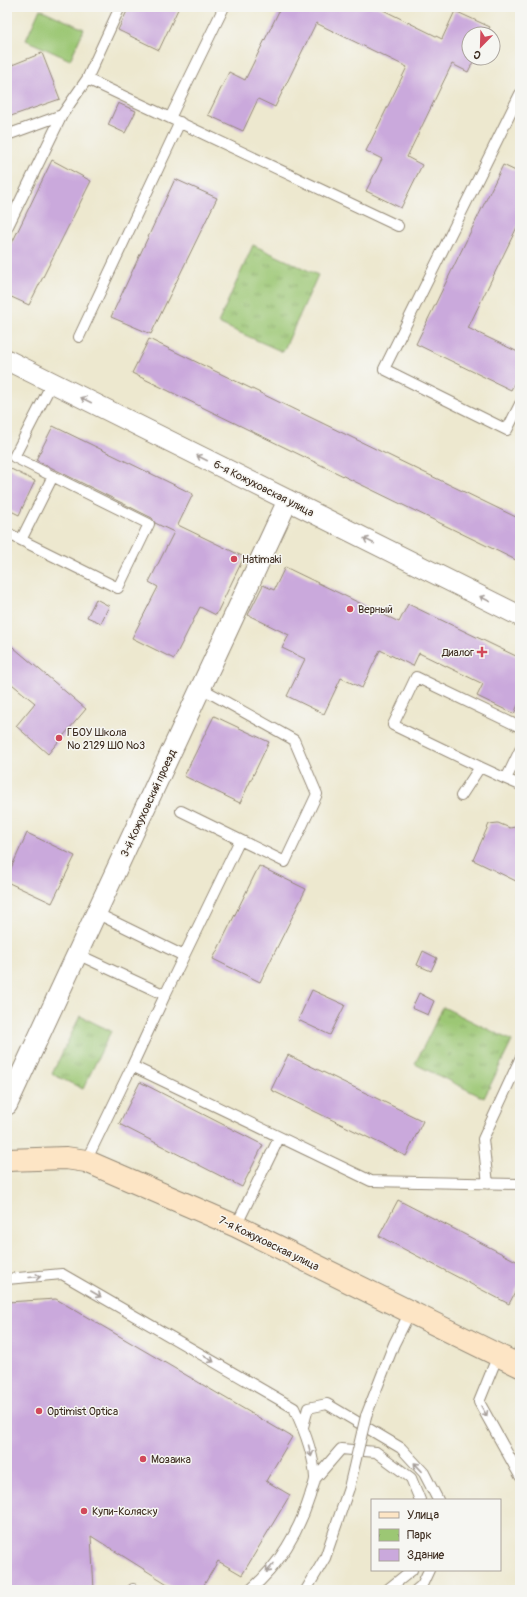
<svg xmlns="http://www.w3.org/2000/svg" width="527" height="1597" font-family="Pangolin,sans-serif">
<style>
.grass{fill:#9cc774;stroke:#6c7849}
.park{fill:url(#park-tufts);stroke:#6c7849}
.building{fill:#caa9dc}
.lines{fill:none;stroke-linecap:round;stroke-linejoin:round}
.lane-casing{stroke:#948976;stroke-width:12}
.street-casing{stroke:#948976;stroke-width:22}
.secondary-casing{stroke:#948976;stroke-width:24}
.lane{stroke:#fff;stroke-width:10}
.street{stroke:#fff;stroke-width:20}
.secondary{stroke:#fde5c5;stroke-width:22}
.lane-bridge-casing{stroke:#948976;stroke-width:12;stroke-linecap:butt}
.lane-bridge{stroke:#fff;stroke-width:10}
.oneway{stroke:#a79f9a}
.poi-dot{fill:#d1495b;stroke:#f6f6f2;stroke-width:1.5}
.labels{text-anchor:middle;stroke-width:3;stroke-linejoin:round;paint-order:stroke}
.street-label{font-size:11px;fill:#3b2a1e;stroke:#f6f6f2}
.poi-label{font-size:11px;fill:#3b2a1e;stroke:#f6f6f2;text-anchor:start}
</style>
<defs>
<pattern id="park-tufts" width="24" height="20" patternUnits="userSpaceOnUse"><rect width="24" height="20" fill="#9cc774"/><path d="M3 7l-1-3M5 7V3M7 7l1-3M15 17l-1-3M17 17v-4M19 17l1-3" fill="none" stroke="#80a25f"/></pattern>
</defs>
<rect width="100%" height="100%" fill="#f6f6f2"/>
<filter id="ink" filterUnits="userSpaceOnUse"><feTurbulence type="fractalNoise" baseFrequency=".025" numOctaves="2"/><feDisplacementMap in="SourceGraphic" scale="8" xChannelSelector="R" yChannelSelector="G"/><feConvolveMatrix kernelMatrix="1 2 1 2 8 2 1 2 1" color-interpolation-filters="sRGB"/></filter>
<filter id="wash" filterUnits="userSpaceOnUse"><feTurbulence type="fractalNoise" baseFrequency=".012" numOctaves="4" result="noise"/><feDisplacementMap in="SourceGraphic" scale="16" xChannelSelector="R" yChannelSelector="G"/><feGaussianBlur stdDeviation="0.9" result="paint"/><feColorMatrix in="noise" values="0 0 0 0 0 0 0 0 0 0 0 0 0 0 0 0 0 1.4 0 .05"/><feComposite in="paint" operator="in"/></filter>
<g filter="url(#wash)">
<rect width="100%" height="100%" fill="#ede8cf"/>
<path class="grass" d="M40 9 84 29 70 60 26 40Z"/>
<path class="park" d="M253 245 318 275 283 352 218 323Z
M443 1007 512 1041 484 1098 415 1064Z
M80 1016 111 1031 83 1089 52 1074Z"/>
<g id="blocks">
<path class="building" d="M129 7H179L159 50 118 30Z
M281 7H377L442 39 455 11 490 27 486 34H469V58H475L468 72 452 64 407 157 422 165 401 208 366 191 382 159 366 151 407 67 316 23 275 107 258 99 243 131 208 115 229 72 245 80Z
M42 53 60 99 11 116 7 105V67Z
M118 103 136 111 125 133 108 125Z
M52 160 91 181 29 305 7 295V241L12 243Z
M503 165 520 173V221L468 328 520 353V372L511 390 416 344Z
M175 179 217 198 151 334 111 317Z
M149 339 520 519V562L132 373Z
M53 426 193 494 178 525 244 557 216 615 200 607 174 659 132 638 158 587 149 582 174 532 155 523 152 518 36 460Z
M7 467 35 481 19 515 7 509Z
M285 567 399 622 408 604 520 658V700L514 714 477 696 483 684 419 653 413 666 380 650 362 688 341 678 324 714 287 696 305 659 282 648 289 635 248 615 263 585 274 590Z
M96 599 109 606 101 623 87 617Z
M7 642 86 709 48 754 16 726 35 703 7 680Z
M214 716 269 742 240 803 184 776Z
M498 823 510 828 520 826V883L473 860 489 824Z
M27 833 75 856 52 903 7 882V877Z
M259 866 306 889 260 982 213 959Z
M423 951 437 958 431 971 417 965Z
M312 990 345 1005 330 1035 298 1020Z
M419 993 434 1001 428 1015 412 1008Z
M288 1055 423 1121 406 1156 271 1090Z
M140 1082 263 1145 242 1187 119 1124Z
M398 1200 520 1263V1283L509 1304 379 1236Z
M56 1299 292 1437 266 1481 290 1495 242 1575 218 1561 201 1590H177L91 1536 94 1590H7V1302Z"/>
</g>
</g>
<g filter="url(#ink)">
<use href="#blocks" fill-opacity="0" stroke="#948976" stroke-width="1"/>
<g class="lines">
<defs>
<path id="lane" d="M87 79 120 7
M520 94 384 369 507 430 520 404
M170 118 398 226
M7 135 62 115 87 79 170 118 224 7
M7 228 62 115
M79 337 180 122
M7 533 118 588 149 524 14 457 52 383
M21 540 53 476
M520 750 506 779 520 785
M480 767 393 725 416 677 520 727
M461 796 480 767 506 779
M181 811 240 840
M96 913 184 956
M77 954 165 995 132 1066
M165 995 240 840 285 862 317 794 294 740 201 688
M86 1161 132 1066 371 1181 520 1184
M488 1184 483 1139 520 1059
M236 1226 279 1138
M7 1279 62 1274 294 1408C304 1429 314 1454 315 1478 315 1484 311 1490 310 1496 299 1531 279 1566 250 1590
M498 1355 479 1402 520 1476
M514 1363 520 1350
M366 1416 394 1344 410 1312
M303 1427 308 1408 327 1404 401 1448 424 1473 438 1500
M315 1479 341 1449 376 1452 411 1478 420 1500
M133 1589V1590
M306 1590 325 1558 349 1488
M387 1590 412 1570
M416 1590 422 1585 429 1570"/>
<path id="street" d="M7 360 520 616
M7 1105 288 500"/>
<path id="secondary" d="M7 1160 66 1158 86 1161 236 1226 520 1366"/>
</defs>
<use href="#lane" class="lane-casing"/>
<use href="#street" class="street-casing"/>
<use href="#secondary" class="secondary-casing"/>
<use href="#lane" class="lane"/>
<use href="#street" class="street"/>
<use href="#secondary" class="secondary"/>
<defs>
<path id="lane-bridge" d="M349 1488 366 1416"/>
</defs>
<use href="#lane-bridge" class="lane-bridge-casing"/>
<use href="#lane-bridge" class="lane-bridge"/>
</g>
<defs><path id="oneway-shaft" d="M-6 0H5M1.5-3L5.5 0L1.5 3" fill="none" stroke-width="1.6" stroke-linecap="round" stroke-linejoin="round"/></defs>
<g class="oneway">
<use href="#oneway-shaft" transform="translate(86 400) rotate(-153)"/>
<use href="#oneway-shaft" transform="translate(202 458) rotate(-153)"/>
<use href="#oneway-shaft" transform="translate(369 541) rotate(-153)"/>
<use href="#oneway-shaft" transform="translate(485 599) rotate(-153)"/>
<use href="#oneway-shaft" transform="translate(35 1277) rotate(-5)"/>
<use href="#oneway-shaft" transform="translate(96 1294) rotate(30)"/>
<use href="#oneway-shaft" transform="translate(209 1359) rotate(30)"/>
<use href="#oneway-shaft" transform="translate(484 1411) rotate(61)"/>
<use href="#oneway-shaft" transform="translate(310 1451) rotate(76)"/>
<use href="#oneway-shaft" transform="translate(418 1467) rotate(-133)"/>
<use href="#oneway-shaft" transform="translate(270 1568) rotate(131)"/>
</g>
</g>
<g class="poi-dot">
<circle cx="234" cy="559" r="4"/>
<circle cx="350" cy="609" r="4"/>
<path d="M480 646h4v4h4v4h-4v4h-4v-4h-4v-4h4z"/>
<circle cx="59" cy="738" r="4"/>
<circle cx="39" cy="1411" r="4"/>
<circle cx="143" cy="1459" r="4"/>
<circle cx="84" cy="1511" r="4"/>
</g>
<g class="labels">
<g class="street-label">
<text transform="translate(264 488) rotate(27)" y="4">6-я Кожуховская улица</text>
<text transform="translate(148 803) rotate(-65)" y="4">3-й Кожуховский проезд</text>
<text transform="translate(269 1243) rotate(26)" y="4">7-я Кожуховская улица</text>
</g>
<g class="poi-label">
<text x="242" y="563">Hatimaki</text>
<text x="358" y="613">Верный</text>
<text x="474" y="656" text-anchor="end">Диалог</text>
<text x="67" y="736">ГБОУ Школа<tspan x="67" dy="13">№ 2129 ШО №3</tspan></text>
<text x="47" y="1415">Optimist Optica</text>
<text x="151" y="1463">Мозаика</text>
<text x="92" y="1515">Купи-Коляску</text>
</g>
</g>
<rect width="527" height="1597" fill="none" stroke="#f6f6f2" stroke-width="24"/>
<rect x="371" y="1499" width="130" height="72" fill="#f6f6f2" stroke="#aba49d"/>
<rect x="379" y="1512" width="20" height="6" fill="#fde5c5" stroke="#aba49d"/>
<text x="407" y="1519" font-size="12" fill="#3b2a1e">Улица</text>
<rect x="379" y="1529" width="20" height="12" fill="url(#park-tufts)" stroke="#aba49d"/>
<text x="407" y="1539" font-size="12" fill="#3b2a1e">Парк</text>
<rect x="379" y="1549" width="20" height="12" fill="#caa9dc" stroke="#aba49d"/>
<text x="407" y="1559" font-size="12" fill="#3b2a1e">Здание</text>
<g transform="translate(481 46) rotate(203)"><circle r="19" fill="#f6f6f2" stroke="#aba49d"/>
<path d="M0-3L7 15L0 10L-7 15Z" fill="#d1495b"/>
<text y="-6" font-size="11" font-weight="bold" text-anchor="middle" fill="#3b2a1e">С</text>
</g>
</svg>
